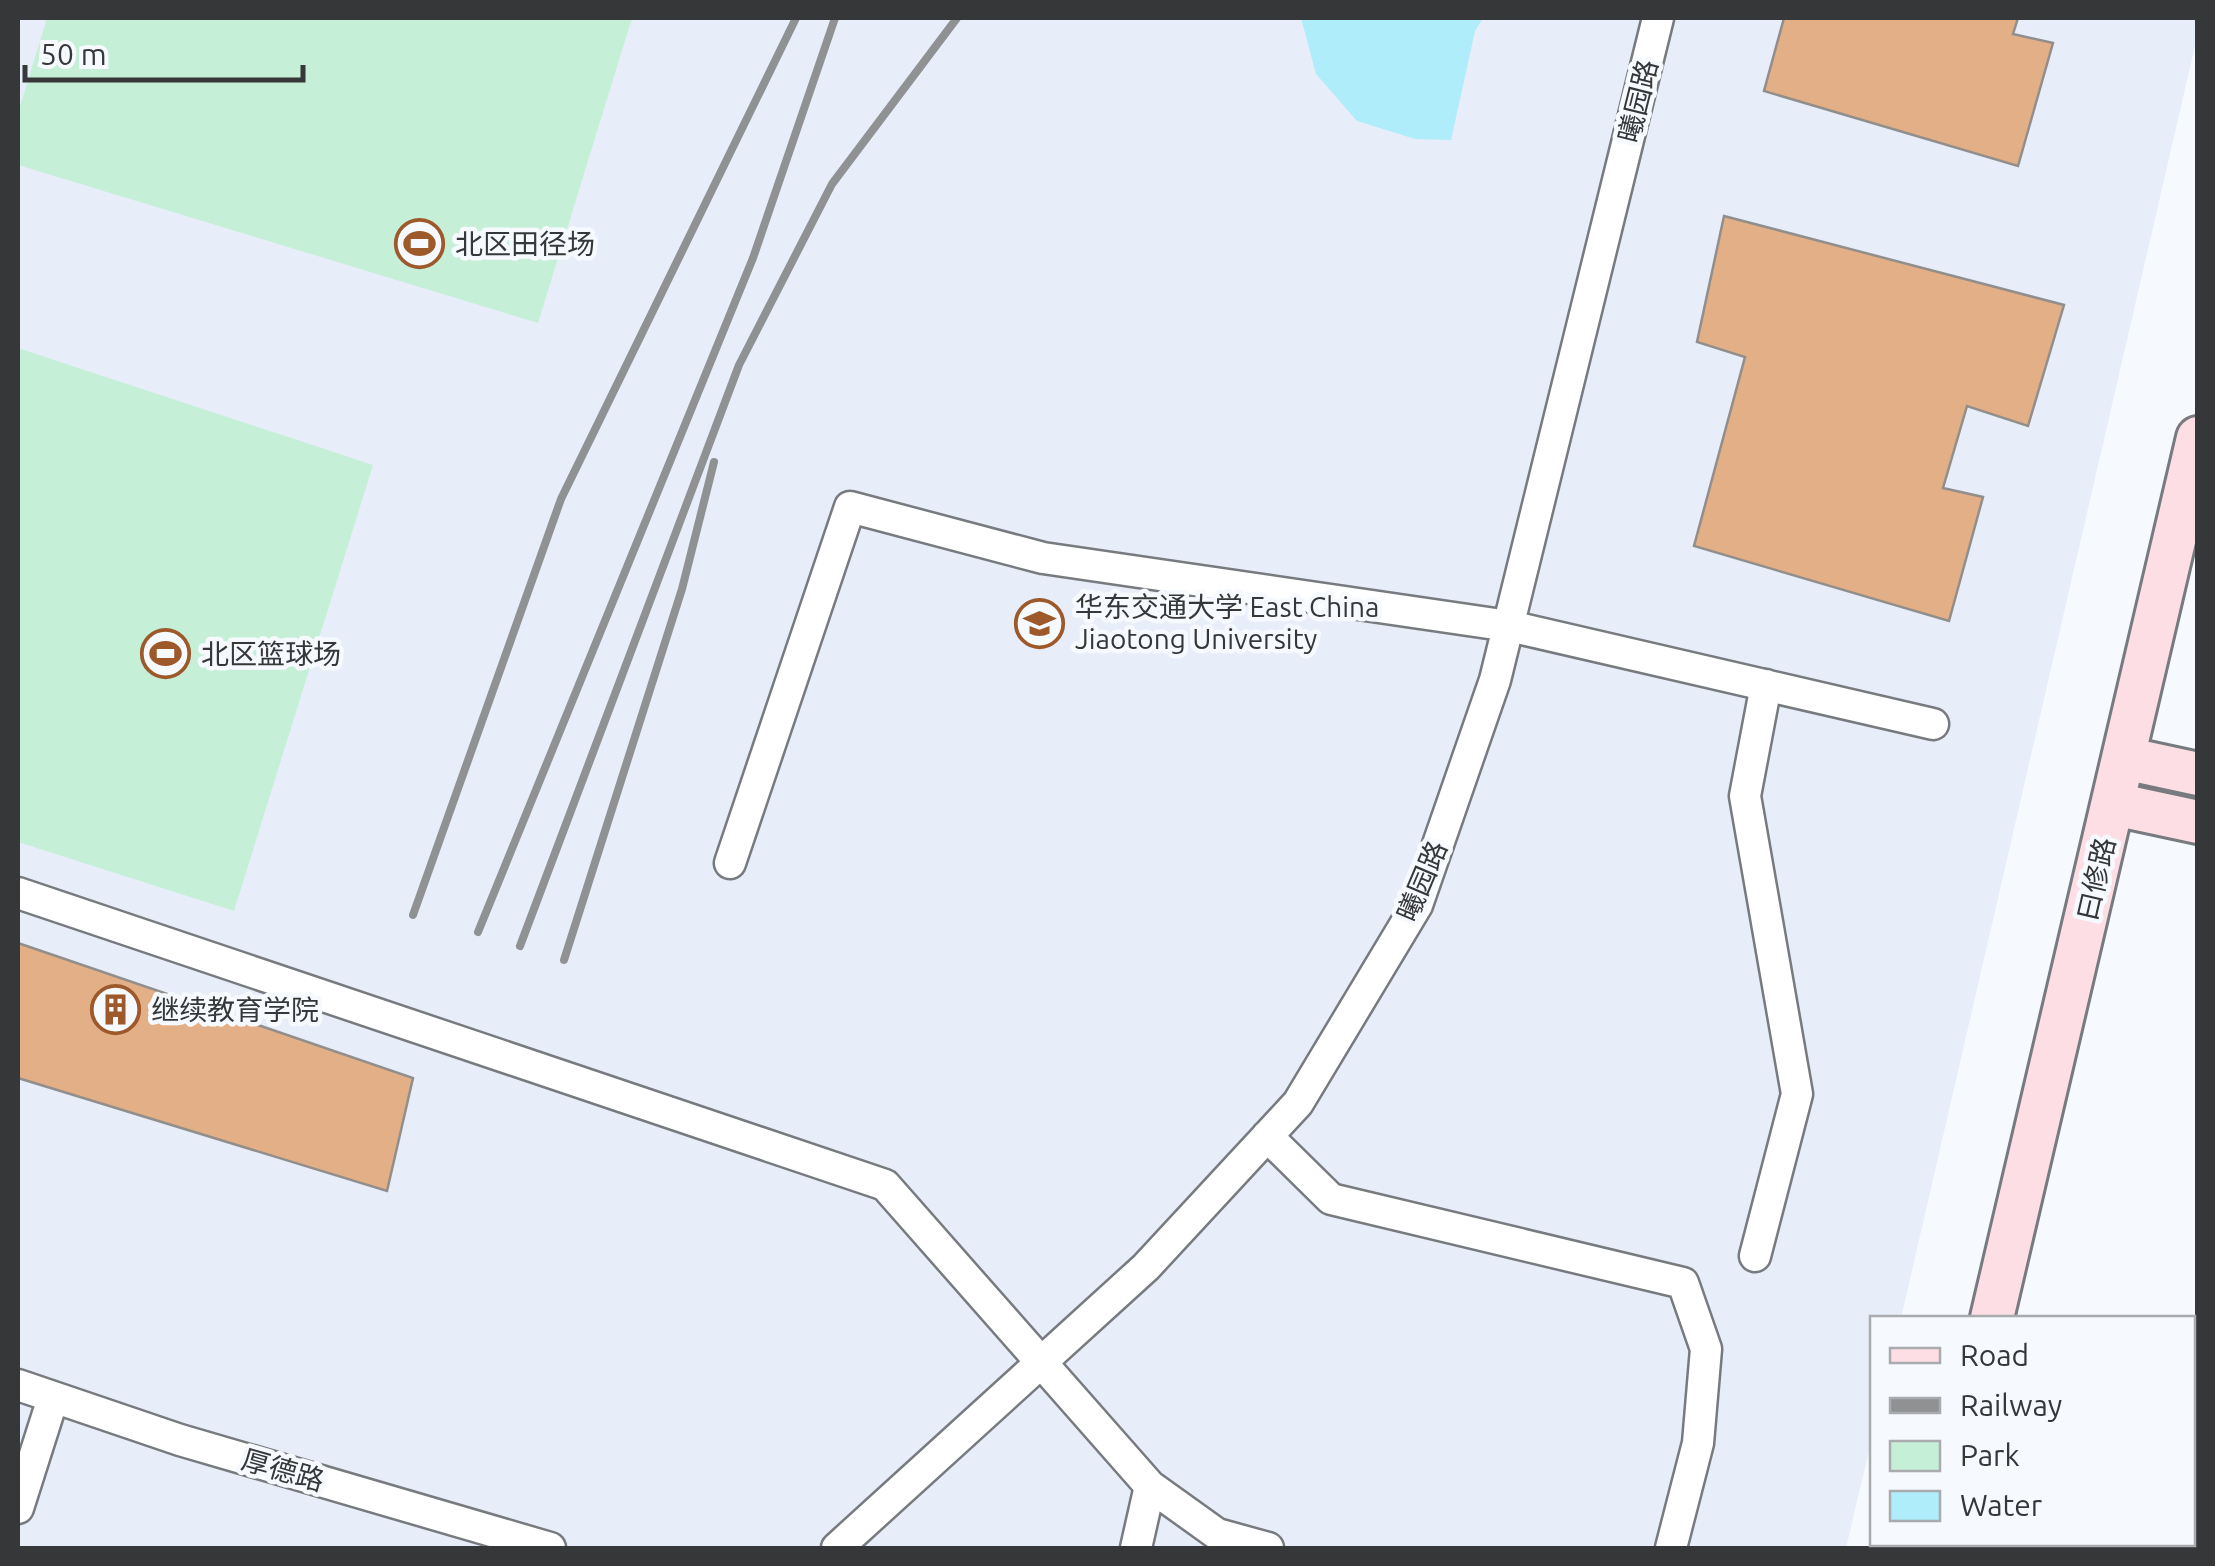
<svg xmlns="http://www.w3.org/2000/svg" width="2215" height="1566" font-family="Ubuntu,'Noto Sans SC',sans-serif">
<style>
.built{fill:#e7eef9}
.green{fill:#c6efd8}
.water{fill:#afedfa}
.building{fill:#e3af87;stroke:#928e8b;stroke-width:2.5}
.lines{fill:none;stroke-linecap:round;stroke-linejoin:round}
.lane-casing{stroke:#777a7e;stroke-width:20}
.street-casing{stroke:#777a7e;stroke-width:35}
.secondary-casing{stroke:#777a7e;stroke-width:48}
.lane{stroke:#fff;stroke-width:15}
.street{stroke:#fff;stroke-width:30}
.secondary{stroke:#fedee5;stroke-width:42}
.rail{stroke:#8f9193;stroke-width:8}
.labels{text-anchor:middle;stroke-width:9;stroke-linejoin:round;paint-order:stroke}
.street-label{font-size:28px;fill:#363739;stroke:#f6f9fd}
.poi-label{font-size:28px;fill:#363739;stroke:#f6f9fd;text-anchor:start}
</style>
<rect width="100%" height="100%" fill="#f6f9fd"/>
<path class="built" d="M18 18H2197V37L1901 1318H1872V1438L1846 1548H18Z"/>
<path class="green" d="M47 18H632L538 323 18 165V113Z
M18 348 373 465 234 911 18 842Z"/>
<path class="water" d="M1301 18H1483L1475 31 1451 140 1415 139 1357 121 1316 74Z"/>
<path class="building" d="M1784 18H2018L2013 34 2053 43 2018 166 1764 91Z
M1724 216 2064 305 2028 426 1967 406 1943 488 1983 497 1949 621 1694 546 1745 357 1697 342Z
M18 943 413 1078 387 1191 18 1078Z"/>
<g class="lines">
<defs>
<path id="lane" d="M2192 1516 2198 1493
M2185 1548 2186 1544"/>
<path id="street" d="M730 863 850 507 1043 558 1509 626 1933 724
M18 893 885 1185 1150 1486 1136 1548
M1267 1136 1331 1199 1683 1283 1706 1349 1698 1443 1671 1548
M1755 1256 1797 1094 1745 796 1766 685
M18 1385 180 1440 550 1548
M1150 1486 1217 1534 1268 1548
M18 1508 53 1398
M837 1548 1146 1267 1298 1103 1417 905 1495 680 1658 18"/>
<path id="secondary" d="M2124 758 2198 774
M2114 804 2198 822
M1992 1318 2198 438
M1938 1548 1939 1544"/>
</defs>
<use href="#lane" class="lane-casing"/>
<use href="#street" class="street-casing"/>
<use href="#secondary" class="secondary-casing"/>
<use href="#lane" class="lane"/>
<use href="#street" class="street"/>
<use href="#secondary" class="secondary"/>
<path class="rail" d="M413 915 561 499 796 18
M478 932 753 258 835 18
M520 946 739 365 832 184 957 18
M564 960 682 589 714 462"/>
</g>
<defs>
<symbol id="stadium-ring" viewBox="-11 -11 22 22"><circle r="9.5" fill="#f6f9fd" stroke="#9d592a" stroke-width="1.5"/><path d="M0-5a6.5 5 0 1 0 0 10a6.5 5 0 1 0 0-10ZM-3.5-1.8h7v3.6h-7Z" fill="#9d592a"/></symbol>
<symbol id="university-ring" viewBox="-11 -11 22 22"><circle r="9.5" fill="#f6f9fd" stroke="#9d592a" stroke-width="1.5"/><path d="M0-5L7-2L0 1L-7-2ZM-4 1L0 2.5L4 1V4Q0 6-4 4Z" fill="#9d592a"/></symbol>
<symbol id="building-ring" viewBox="-11 -11 22 22"><circle r="9.5" fill="#f6f9fd" stroke="#9d592a" stroke-width="1.5"/><path d="M-4-6H4V6H1V3H-1V6H-4ZM-2.5-4.3h1.7v1.8h-1.7ZM.8-4.3h1.7v1.8H.8ZM-2.5-1h1.7V.8h-1.7ZM.8-1h1.7V.8H.8Z" fill="#9d592a"/></symbol>
</defs>
<g fill-rule="evenodd">
<use href="#stadium-ring" x="392" y="216" width="55" height="55"/>
<use href="#university-ring" x="1012" y="596" width="55" height="55"/>
<use href="#stadium-ring" x="138" y="626" width="55" height="55"/>
<use href="#building-ring" x="88" y="982" width="55" height="55"/>
</g>
<g class="labels">
<g class="street-label">
<text transform="translate(1638 101) rotate(-76)" y="10">曦园路</text>
<text transform="translate(2096 879) rotate(-77)" y="10">曰修路</text>
<text transform="translate(1422 881) rotate(-67)" y="10">曦园路</text>
<text transform="translate(283 1470) rotate(16)" y="10">厚德路</text>
</g>
<g class="poi-label">
<text x="455" y="254">北区田径场</text>
<text x="1075" y="617">华东交通大学 East China<tspan x="1075" dy="32">Jiaotong University</tspan></text>
<text x="201" y="664">北区篮球场</text>
<text x="151" y="1020">继续教育学院</text>
</g>
</g>
<rect width="2215" height="1566" fill="none" stroke="#363739" stroke-width="40"/>
<rect x="1870" y="1316" width="325" height="230" fill="#f6f9fd" stroke="#a9abaf" stroke-width="2.5"/>
<rect x="1890" y="1348" width="50" height="15" fill="#fedee5" stroke="#a9abaf" stroke-width="2.5"/>
<text x="1960" y="1366" font-size="30" fill="#363739">Road</text>
<rect x="1890" y="1398" width="50" height="15" fill="#8f9193" stroke="#a9abaf" stroke-width="2.5"/>
<text x="1960" y="1416" font-size="30" fill="#363739">Railway</text>
<rect x="1890" y="1441" width="50" height="30" fill="#c6efd8" stroke="#a9abaf" stroke-width="2.5"/>
<text x="1960" y="1466" font-size="30" fill="#363739">Park</text>
<rect x="1890" y="1491" width="50" height="30" fill="#afedfa" stroke="#a9abaf" stroke-width="2.5"/>
<text x="1960" y="1516" font-size="30" fill="#363739">Water</text>
<path d="M25 65v15h278v-15" fill="none" stroke="#363739" stroke-width="5"/>
<text x="40" y="65" font-size="30" fill="#363739" stroke="#f6f9fd" stroke-width="8" paint-order="stroke">50 m</text>
</svg>
